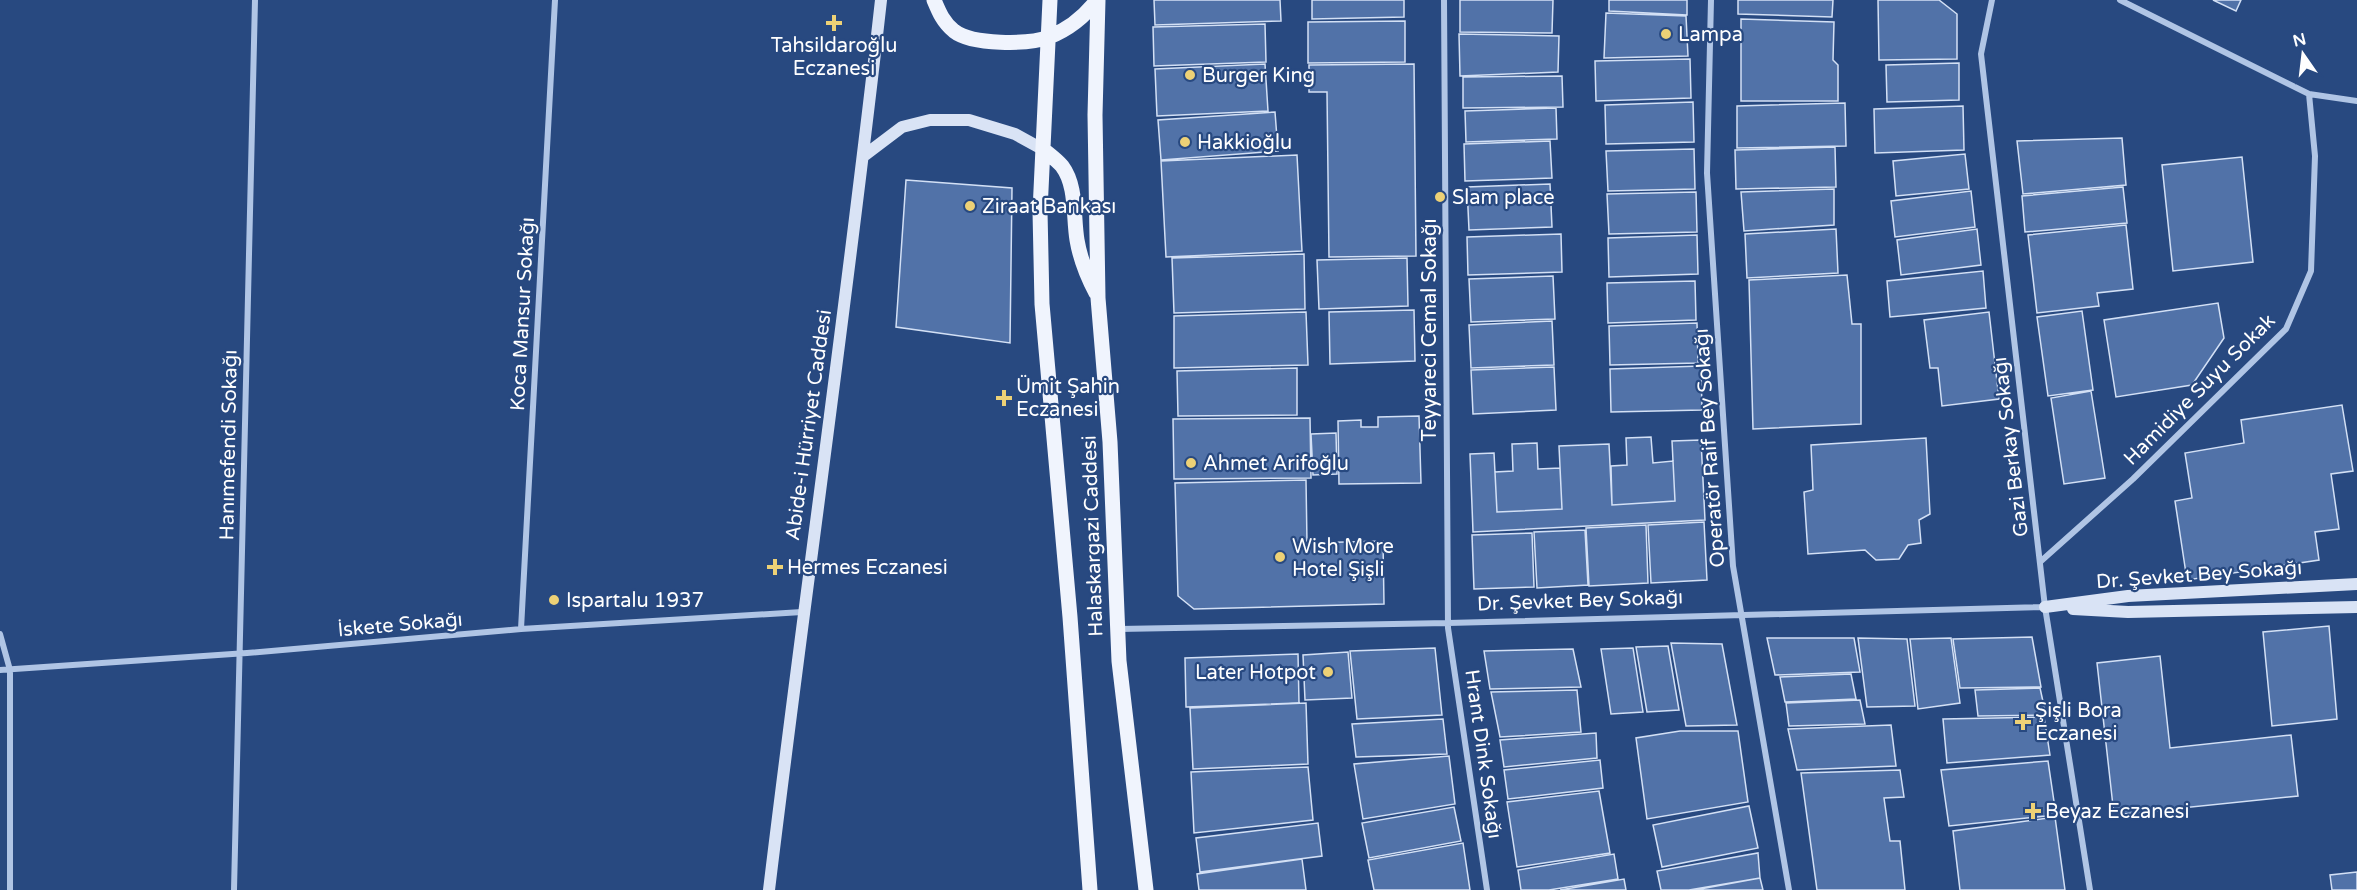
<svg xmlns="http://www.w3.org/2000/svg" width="2357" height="890" font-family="'Varela Round',sans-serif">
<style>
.building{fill:#5172a8;stroke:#d3e0f5;stroke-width:1.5}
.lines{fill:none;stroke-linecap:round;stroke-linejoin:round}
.street{stroke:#b0c5e5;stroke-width:6}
.secondary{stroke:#d9e3f5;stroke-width:12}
.primary{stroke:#f0f4fd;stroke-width:15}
.poi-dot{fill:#edd176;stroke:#284980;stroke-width:2}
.labels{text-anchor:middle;stroke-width:4.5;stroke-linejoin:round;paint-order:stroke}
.poi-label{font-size:20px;fill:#fff;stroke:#284980;text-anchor:start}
.street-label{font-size:20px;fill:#fff;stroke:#284980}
</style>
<rect width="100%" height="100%" fill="#284980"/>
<path class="building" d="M1154 0H1280L1281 21 1155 25Z
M1312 0H1404V17L1312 19Z
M1460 0H1553L1552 33 1460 32Z
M1609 0H1687V15L1609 11Z
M1738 0H1833L1832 17 1738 14Z
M1878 0H1939L1957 14V59L1879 60Z
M2213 0H2241L2236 11Z
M1606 13 1686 16 1688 56 1604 58Z
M1741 19 1834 22 1833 60 1838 65V101H1741Z
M1405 21V62L1308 63V22Z
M1265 24 1266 62 1154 66 1153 27Z
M1459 34 1559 36 1558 72 1460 76Z
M1690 59 1691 98 1596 101 1595 61Z
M1959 63V100L1887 102 1886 65Z
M1265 64 1268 111 1157 116 1155 69Z
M1414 64 1416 256 1329 257 1327 92H1309V65Z
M1562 76 1563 107 1463 108V77Z
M1693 102 1694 142 1606 144 1605 105Z
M1845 103 1846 146 1737 148V106Z
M1963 106 1964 150 1875 153 1874 109Z
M1556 108 1557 139 1466 142 1465 111Z
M1275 112 1278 151 1161 160 1158 120Z
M2122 138 2126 185 2023 194 2017 141Z
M1550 141 1552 178 1465 181 1464 144Z
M1835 147 1836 187 1736 189 1735 150Z
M1694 149 1695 189 1608 191 1606 151Z
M1965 154 1969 189 1896 196 1893 161Z
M1297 155 1302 251 1166 257 1161 161Z
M2242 157 2253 262 2173 271 2162 165Z
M906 180 1012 188 1010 343 896 327Z
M1550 184 1552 227 1469 230 1467 187Z
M2123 187 2127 223 2025 232 2022 196Z
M1834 189V225L1744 231 1741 192Z
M1971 191 1975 227 1895 237 1891 201Z
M1696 192 1697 232 1609 234 1607 194Z
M2126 225 2133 289 2097 293 2099 306 2037 313 2028 235Z
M1836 229 1838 273 1747 278 1745 234Z
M1977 229 1981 265 1901 275 1897 240Z
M1561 234 1562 272 1468 275 1467 237Z
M1697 235 1698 274 1609 277 1608 238Z
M1304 254 1305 309 1174 313 1172 258Z
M1407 258 1408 306 1319 309 1317 260Z
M1983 271 1986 308 1890 317 1887 281Z
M1847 275 1852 324H1861V424L1753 429 1749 280Z
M1553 276 1555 319 1471 322 1469 279Z
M1695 281 1696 320 1608 323 1607 283Z
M2218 303 2224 338 2192 385 2116 397 2104 320Z
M1414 310 1415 361 1330 364 1329 312Z
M2082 311 2093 390 2048 396 2037 317Z
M1306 312 1308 365 1174 368V316Z
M1989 312 1999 399 1942 406 1938 368H1930L1924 320Z
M1552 321 1554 365 1471 368 1469 325Z
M1697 323 1698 363 1610 365 1609 326Z
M1701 366 1702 410 1611 412 1610 369Z
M1554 367 1556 410 1473 414 1471 370Z
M1297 368V415L1178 416 1177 371Z
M2091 391 2105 478 2064 484 2051 398Z
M2342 405 2353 471 2331 474 2339 529 2315 532 2319 560 2187 580 2175 501 2192 498 2185 453 2244 443 2241 420Z
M1419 416 1421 483 1339 484 1338 421 1361 420V427H1378V417Z
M1310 418 1311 478 1174 479 1173 419Z
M1336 433 1337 474 1313 475 1311 434Z
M1651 437 1653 463 1673 461 1675 501 1612 505 1611 466 1627 465 1626 438Z
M1926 438 1930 514 1919 520 1921 543 1908 545 1899 559 1876 560 1865 550 1808 554 1804 492 1813 490 1811 445Z
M1701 440 1705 520 1473 532 1470 454 1494 453 1497 512 1562 509 1559 446 1609 444 1612 505 1675 501 1672 441Z
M1537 443 1538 469 1560 468 1562 509 1497 512 1495 472 1513 471 1512 444Z
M1306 480 1307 543 1383 541 1384 604 1194 609 1178 596 1175 483Z
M1704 522 1707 580 1651 583 1648 525Z
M1646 525 1648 583 1589 586 1586 528Z
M1585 530 1588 585 1537 588 1534 532Z
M1532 533 1534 587 1474 589 1472 535Z
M2329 626 2337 719 2272 726 2263 632Z
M2032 637 2041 687 1960 688 1953 639Z
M1767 638H1854L1860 672 1775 675Z
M1858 638 1907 639 1915 706 1867 707Z
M1951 638 1960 703 1918 709 1910 639Z
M1671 643 1722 644 1737 725 1686 726Z
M1668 646 1679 710 1647 712 1636 647Z
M1435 648 1442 715 1357 719 1350 651Z
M1633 648 1643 712 1611 714 1601 649Z
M1573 649 1581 687 1490 689 1484 651Z
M1348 652 1352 698 1305 700 1303 655Z
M1298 654 1299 703 1186 707 1185 658Z
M2160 656 2170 748 2291 735 2298 796 2114 815 2097 663Z
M1851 674 1856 699 1785 702 1780 677Z
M2040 688 2046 715 1978 716 1975 690Z
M1577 690 1581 732 1500 737 1491 692Z
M1860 700 1865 724 1789 726 1786 703Z
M1306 703 1308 764 1193 769 1190 708Z
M2044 717 2050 755 1947 763 1943 719Z
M1443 719 1447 754 1356 757 1352 724Z
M1891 725 1896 766 1797 770 1788 729Z
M1680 731H1738L1748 802 1647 819 1636 738Z
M1596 733 1597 758 1504 767 1500 740Z
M1449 756 1455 804 1363 819 1354 764Z
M1600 760 1603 788 1508 799 1504 770Z
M2048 761 2056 815 1949 826 1941 770Z
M1308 767 1313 820 1194 833 1191 772Z
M1900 770 1904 797 1884 798 1890 841H1900L1905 890H1817L1801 773Z
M1599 791 1610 853 1517 867 1507 802Z
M1749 806 1758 848 1662 867 1653 825Z
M1454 807 1461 841 1369 858 1362 823Z
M2055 817 2065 890H1960L1953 831Z
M1318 823 1322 856 1200 872 1196 838Z
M1463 843 1470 890H1374L1368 860Z
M1758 853 1760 878 1689 890H1661L1657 871Z
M1614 854 1618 879 1549 890H1521L1518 870Z
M1302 859 1306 890H1199L1197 874Z
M2357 872V890H2332L2330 875Z
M1760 878 1763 890H1695Z
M1624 879 1626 890H1560Z"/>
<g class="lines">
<path class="street" d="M1444 0 1448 628 1487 890
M1711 0 1707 173 1733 566 1789 890
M1992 0 1981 54 2045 607 2090 890
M2120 0 2309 94 2357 101
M2040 562 2133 479 2286 329 2311 271 2315 156 2309 94
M521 629 555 0
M1119 629 1448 623 2045 607
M0 634 10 670V890
M0 670 247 653 521 629 802 612
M234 890 255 0"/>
<path class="secondary" d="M865 155 902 127 930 120H969L1015 134 1044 150
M2045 607 2128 596 2357 584
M2073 609 2128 612 2357 607
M769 890C805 593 848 297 881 0"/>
<path class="primary" d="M934 0C939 12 943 22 954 31 972 45 1028 45 1049 37 1069 29 1085 16 1097 0
M1050 0 1040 211 1042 304 1070 617 1090 890
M1098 0 1095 115 1098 298 1110 442 1119 661 1146 890
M1044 150C1050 155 1057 160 1062 166 1077 186 1073 216 1077 240 1080 258 1087 276 1096 293"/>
</g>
<g class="poi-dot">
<path d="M831 14h6v6h6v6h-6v6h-6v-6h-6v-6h6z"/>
<circle cx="1666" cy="34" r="6"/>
<circle cx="1190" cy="75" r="6"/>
<circle cx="1185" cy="142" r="6"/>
<circle cx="1440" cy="197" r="6"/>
<circle cx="970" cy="206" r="6"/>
<path d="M1001 389h6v6h6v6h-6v6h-6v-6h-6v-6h6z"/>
<circle cx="1191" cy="463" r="6"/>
<circle cx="1280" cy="557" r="6"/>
<path d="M772 558h6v6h6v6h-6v6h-6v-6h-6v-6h6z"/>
<circle cx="554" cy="600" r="6"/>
<circle cx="1328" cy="672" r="6"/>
<path d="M2020 713h6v6h6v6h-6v6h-6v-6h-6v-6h6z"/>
<path d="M2030 802h6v6h6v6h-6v6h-6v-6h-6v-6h6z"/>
</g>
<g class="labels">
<g class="poi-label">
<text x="1678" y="41">Lampa</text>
<text x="834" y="52" text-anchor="middle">Tahsildaroğlu<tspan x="834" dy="23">Eczanesi</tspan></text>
<text x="1202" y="82">Burger King</text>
<text x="1197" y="149">Hakkioğlu</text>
<text x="1452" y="204">Slam place</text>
<text x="982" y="213">Ziraat Bankası</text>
<text x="1016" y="393">Ümit Şahin<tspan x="1016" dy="23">Eczanesi</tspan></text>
<text x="1203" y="470">Ahmet Arifoğlu</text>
<text x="1292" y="553">Wish More<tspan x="1292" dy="23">Hotel Şişli</tspan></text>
<text x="787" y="574">Hermes Eczanesi</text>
<text x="566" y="607">Ispartalu 1937</text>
<text x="1316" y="679" text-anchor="end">Later Hotpot</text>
<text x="2035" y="717">Şişli Bora<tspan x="2035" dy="23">Eczanesi</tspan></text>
<text x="2045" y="818">Beyaz Eczanesi</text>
</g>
<g class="street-label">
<text transform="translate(522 314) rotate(-87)" y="7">Koca Mansur Sokağı</text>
<text transform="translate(1429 330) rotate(-90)" y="7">Teyyareci Cemal Sokağı</text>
<text transform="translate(2199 389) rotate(-45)" y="7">Hamidiye Suyu Sokak</text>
<text transform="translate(808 425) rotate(-82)" y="7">Abide-i Hürriyet Caddesi</text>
<text transform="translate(228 445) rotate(-89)" y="7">Hanımefendi Sokağı</text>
<text transform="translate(2010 447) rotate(-97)" y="7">Gazi Berkay Sokağı</text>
<text transform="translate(1709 448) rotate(-94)" y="7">Operatör Raif Bey Sokağı</text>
<text transform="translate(1092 536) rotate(-92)" y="7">Halaskargazi Caddesi</text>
<text transform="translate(2199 574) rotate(-4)" y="7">Dr. Şevket Bey Sokağı</text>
<text transform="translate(1580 600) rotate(-2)" y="7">Dr. Şevket Bey Sokağı</text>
<text transform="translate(400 624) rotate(-5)" y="7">İskete Sokağı</text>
<text transform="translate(1484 754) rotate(82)" y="7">Hrant Dink Sokağı</text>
</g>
</g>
<g transform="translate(2303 54) rotate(346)" stroke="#284980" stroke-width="4.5" paint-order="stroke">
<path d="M0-4.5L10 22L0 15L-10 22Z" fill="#ffffff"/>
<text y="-9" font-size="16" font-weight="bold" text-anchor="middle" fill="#ffffff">N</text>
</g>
</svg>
